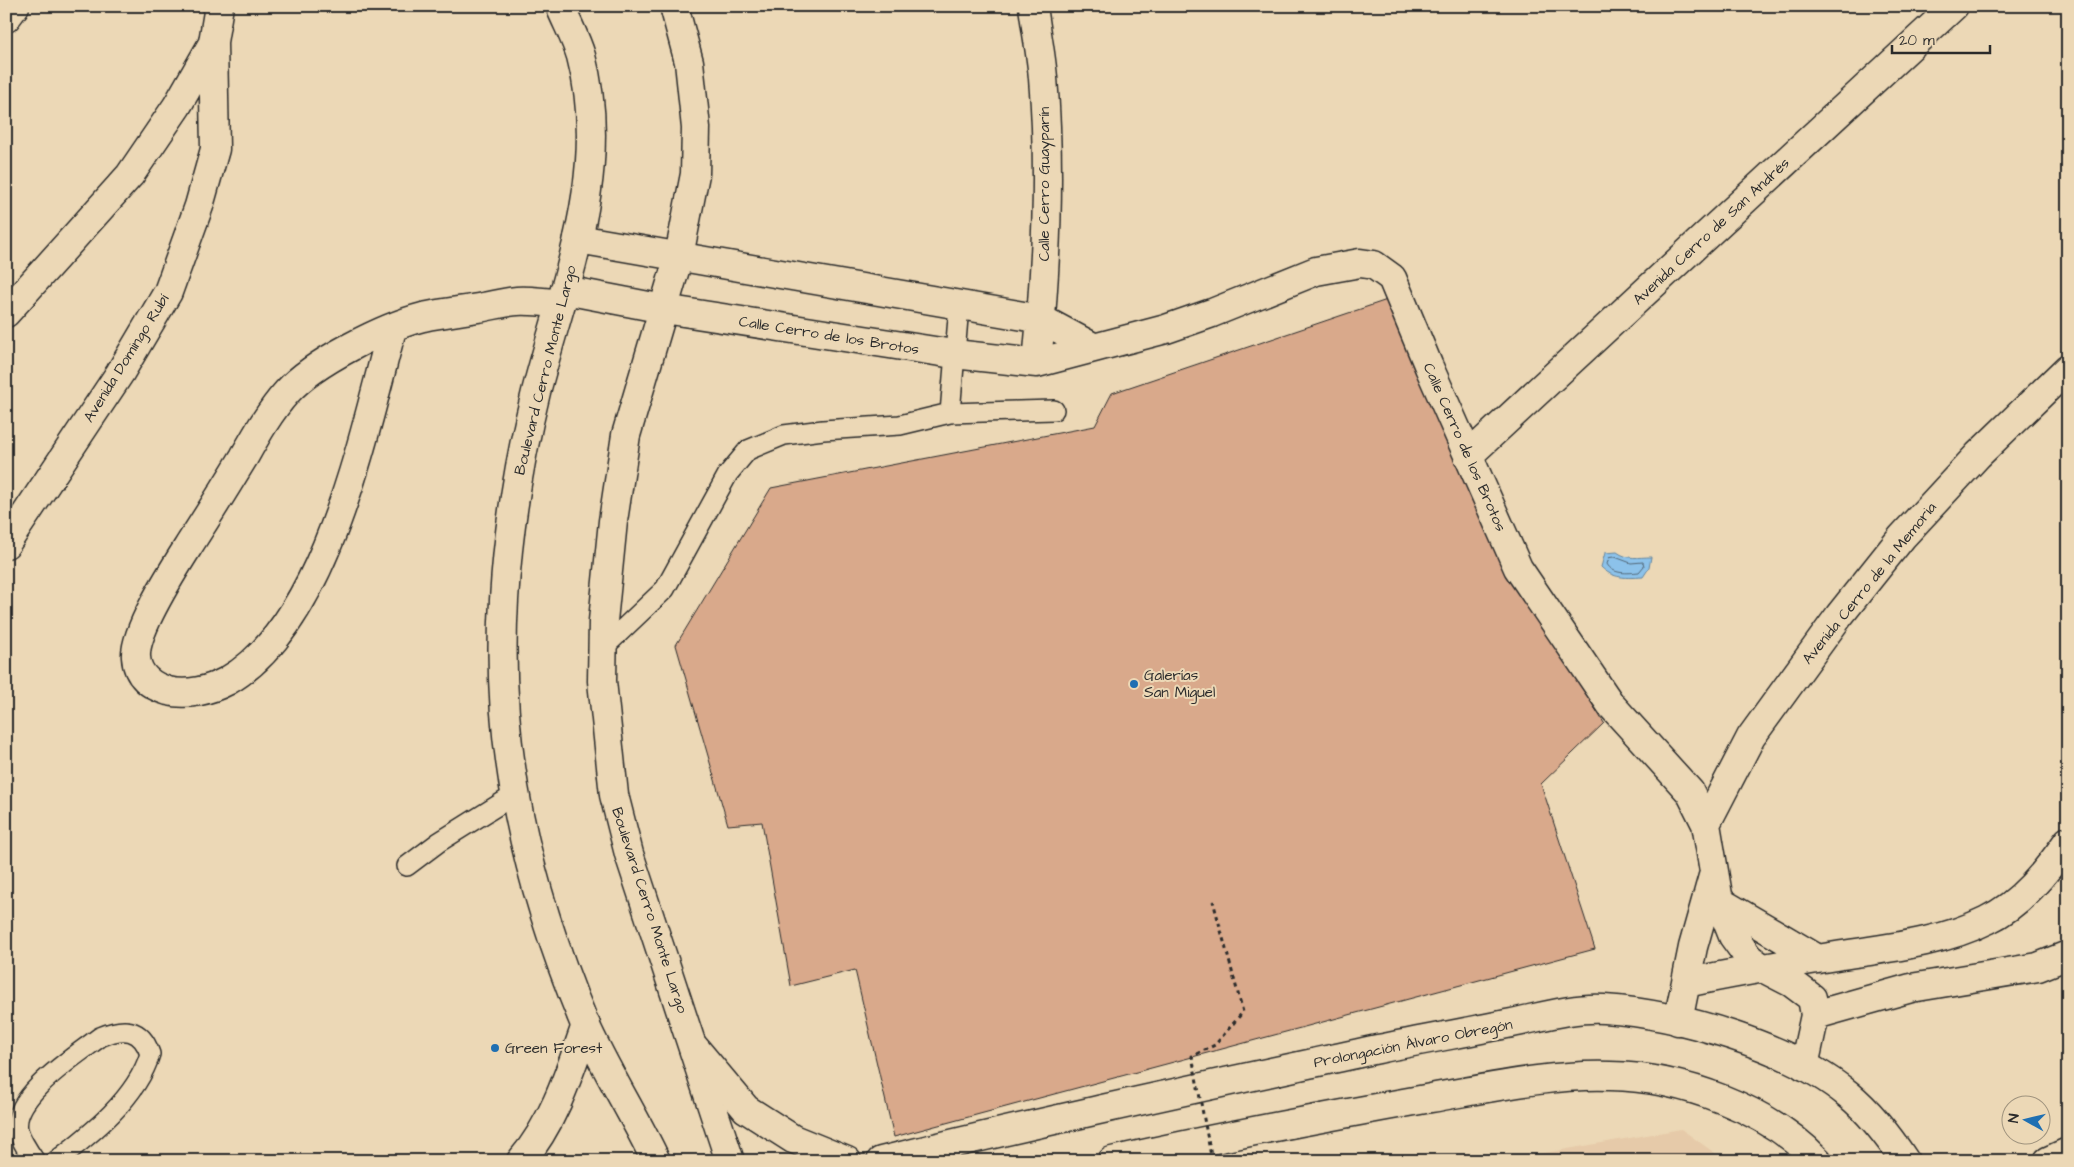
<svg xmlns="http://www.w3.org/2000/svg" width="2074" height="1167" font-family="'Architects Daughter',sans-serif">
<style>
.built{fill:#e6caa9}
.water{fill:#8cc2ea;stroke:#65869e}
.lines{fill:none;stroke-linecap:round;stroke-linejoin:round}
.shore{stroke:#526777;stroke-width:1}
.building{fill:#d9a98b;stroke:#2b2b2b}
.lane-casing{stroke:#2b2b2b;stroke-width:22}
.street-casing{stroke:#2b2b2b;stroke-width:31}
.secondary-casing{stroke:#2b2b2b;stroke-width:31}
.primary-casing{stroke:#2b2b2b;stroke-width:31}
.lane{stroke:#ecd8b6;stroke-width:19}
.street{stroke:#ecd8b6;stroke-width:28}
.secondary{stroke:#ecd8b6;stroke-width:28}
.primary{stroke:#ecd8b6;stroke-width:28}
.path-bridge{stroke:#2b2b2b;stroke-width:3;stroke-dasharray:4 4;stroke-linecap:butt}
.poi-dot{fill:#1f6fb2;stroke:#ecd8b6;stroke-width:2}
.labels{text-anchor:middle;stroke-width:4;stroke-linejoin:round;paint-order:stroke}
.street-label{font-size:15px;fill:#2b2b2b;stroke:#ecd8b6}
.poi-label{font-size:15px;fill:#2b2b2b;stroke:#ecd8b6;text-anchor:start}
</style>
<rect width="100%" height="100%" fill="#ecd8b6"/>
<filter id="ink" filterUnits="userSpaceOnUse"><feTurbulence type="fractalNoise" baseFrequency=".02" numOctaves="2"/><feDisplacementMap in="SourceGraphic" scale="10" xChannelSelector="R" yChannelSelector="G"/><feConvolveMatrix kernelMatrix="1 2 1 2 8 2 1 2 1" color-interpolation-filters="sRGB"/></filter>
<g filter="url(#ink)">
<path class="built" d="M1681 1129 1726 1161H1499Z"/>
<path class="water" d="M1617 552C1628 560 1638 557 1651 557L1649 568 1643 577C1626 578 1613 579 1601 567L1605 553Z"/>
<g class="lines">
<path class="shore" d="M1615 557 1631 563 1643 562 1644 566 1639 572C1628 573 1613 575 1607 564L1609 558Z"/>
</g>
<path class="building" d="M1390 299 1518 583 1604 723 1541 784 1595 949 894 1137 855 970 791 986 762 822 728 825 676 645 771 488 1095 426 1112 393Z"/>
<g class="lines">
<defs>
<path id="lane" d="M950 413 959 306
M602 649 665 589 728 474 748 450 784 435 823 430 900 425 950 413 1054 410
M407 866 439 842 514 795
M35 1161C28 1151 21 1141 18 1130 11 1096 77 1055 100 1037 123 1027 141 1027 150 1054 137 1098 91 1134 56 1161"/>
<path id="street" d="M1033 6C1036 30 1041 54 1043 78 1051 173 1046 268 1037 363
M6 18 15 6
M578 239 1041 319 1093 347
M565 290 664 309 954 354 1037 363 1166 329 1212 313 1316 271 1360 263 1374 265 1392 278 1429 367 1518 568 1611 705 1690 792 1706 824 1719 901 1733 936 1749 958 1761 967 1792 983 1812 998 1815 1015 1804 1066
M6 313 130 175 177 106 213 43
M392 329C364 432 326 625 227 681 210 690 187 696 168 691 151 686 137 676 136 657 134 630 176 566 191 542 209 514 227 485 244 457 257 434 270 411 287 392 314 362 384 327 423 317 441 313 460 311 478 308 491 306 504 302 517 301 531 300 547 303 561 303
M1468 456 1954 6
M6 544 120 373 168 292 199 206 215 149 213 42 219 6
M1706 824 1751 737 1839 616 1902 537 1978 455 2068 368
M1719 901 1818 959
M1686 983C1736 972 1786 964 1836 956 1887 948 1941 943 1987 920 2021 904 2047 871 2068 841
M1815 1015 1911 988 2038 967 2068 955
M1678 1021 1693 947 1713 876
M2048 1161 2068 1152"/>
<path id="secondary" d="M560 6C567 23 576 39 581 56 612 171 564 283 536 392 519 461 508 529 504 600 495 749 527 885 584 1022 605 1070 634 1114 656 1161
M674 6 689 62 696 128 695 174 679 256 626 435 613 521 603 621 602 681 614 795 629 854 730 1161"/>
<path id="primary" d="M694 1047 746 1109 793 1139 847 1161
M521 1161C554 1123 570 1071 586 1025
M881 1161C1046 1120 1212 1085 1378 1049 1422 1040 1467 1032 1512 1023 1541 1017 1574 1007 1604 1009 1679 1014 1790 1046 1849 1095 1871 1113 1889 1137 1905 1161
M1112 1161C1218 1137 1324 1117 1431 1098 1489 1088 1550 1074 1610 1076 1682 1077 1769 1109 1818 1161"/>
</defs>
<use href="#lane" class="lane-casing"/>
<use href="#street" class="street-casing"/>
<use href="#secondary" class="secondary-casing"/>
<use href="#primary" class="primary-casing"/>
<use href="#lane" class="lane"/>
<use href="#street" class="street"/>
<use href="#secondary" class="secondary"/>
<use href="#primary" class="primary"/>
<path class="path-bridge" d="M1212 1161 1192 1056 1215 1045 1243 1012 1213 901"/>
</g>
</g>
<g class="poi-dot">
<circle cx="1134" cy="684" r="5"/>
<circle cx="495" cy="1048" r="5"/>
</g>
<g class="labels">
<g class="street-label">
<text transform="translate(1044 184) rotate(-90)" y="5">Calle Cerro Guayparín</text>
<text transform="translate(1711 231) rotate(-43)" y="5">Avenida Cerro de San Andrés</text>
<text transform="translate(829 335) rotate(9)" y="5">Calle Cerro de los Brotos</text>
<text transform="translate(126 358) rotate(-58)" y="5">Avenida Domingo Rubí</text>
<text transform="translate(545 370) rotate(-76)" y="5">Boulevard Cerro Monte Largo</text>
<text transform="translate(1465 447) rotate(66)" y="5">Calle Cerro de los Brotos</text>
<text transform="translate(1869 583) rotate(-51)" y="5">Avenida Cerro de la Memoria</text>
<text transform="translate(650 910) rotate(72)" y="5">Boulevard Cerro Monte Largo</text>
<text transform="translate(1413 1043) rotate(-11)" y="5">Prolongación Álvaro Obregón</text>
</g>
<g class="poi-label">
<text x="1144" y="680">Galerías<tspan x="1144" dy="17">San Miguel</tspan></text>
<text x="505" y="1053">Green Forest</text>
</g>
</g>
<rect width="2074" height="1167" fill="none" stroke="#ecd8b6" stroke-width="25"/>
<rect x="12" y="12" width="2049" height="1142" fill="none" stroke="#2b2b2b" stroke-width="2" filter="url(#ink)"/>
<g transform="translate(2026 1120) rotate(278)"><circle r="24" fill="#ecd8b6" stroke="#9f937e"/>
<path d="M0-4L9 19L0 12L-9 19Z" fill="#1f6fb2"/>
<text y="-8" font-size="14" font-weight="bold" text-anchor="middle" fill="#2b2b2b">N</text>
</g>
<path d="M1892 45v8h98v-8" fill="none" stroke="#2b2b2b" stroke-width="2.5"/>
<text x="1899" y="45" font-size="15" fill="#2b2b2b" stroke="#ecd8b6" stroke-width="4" paint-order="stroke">20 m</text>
</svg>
